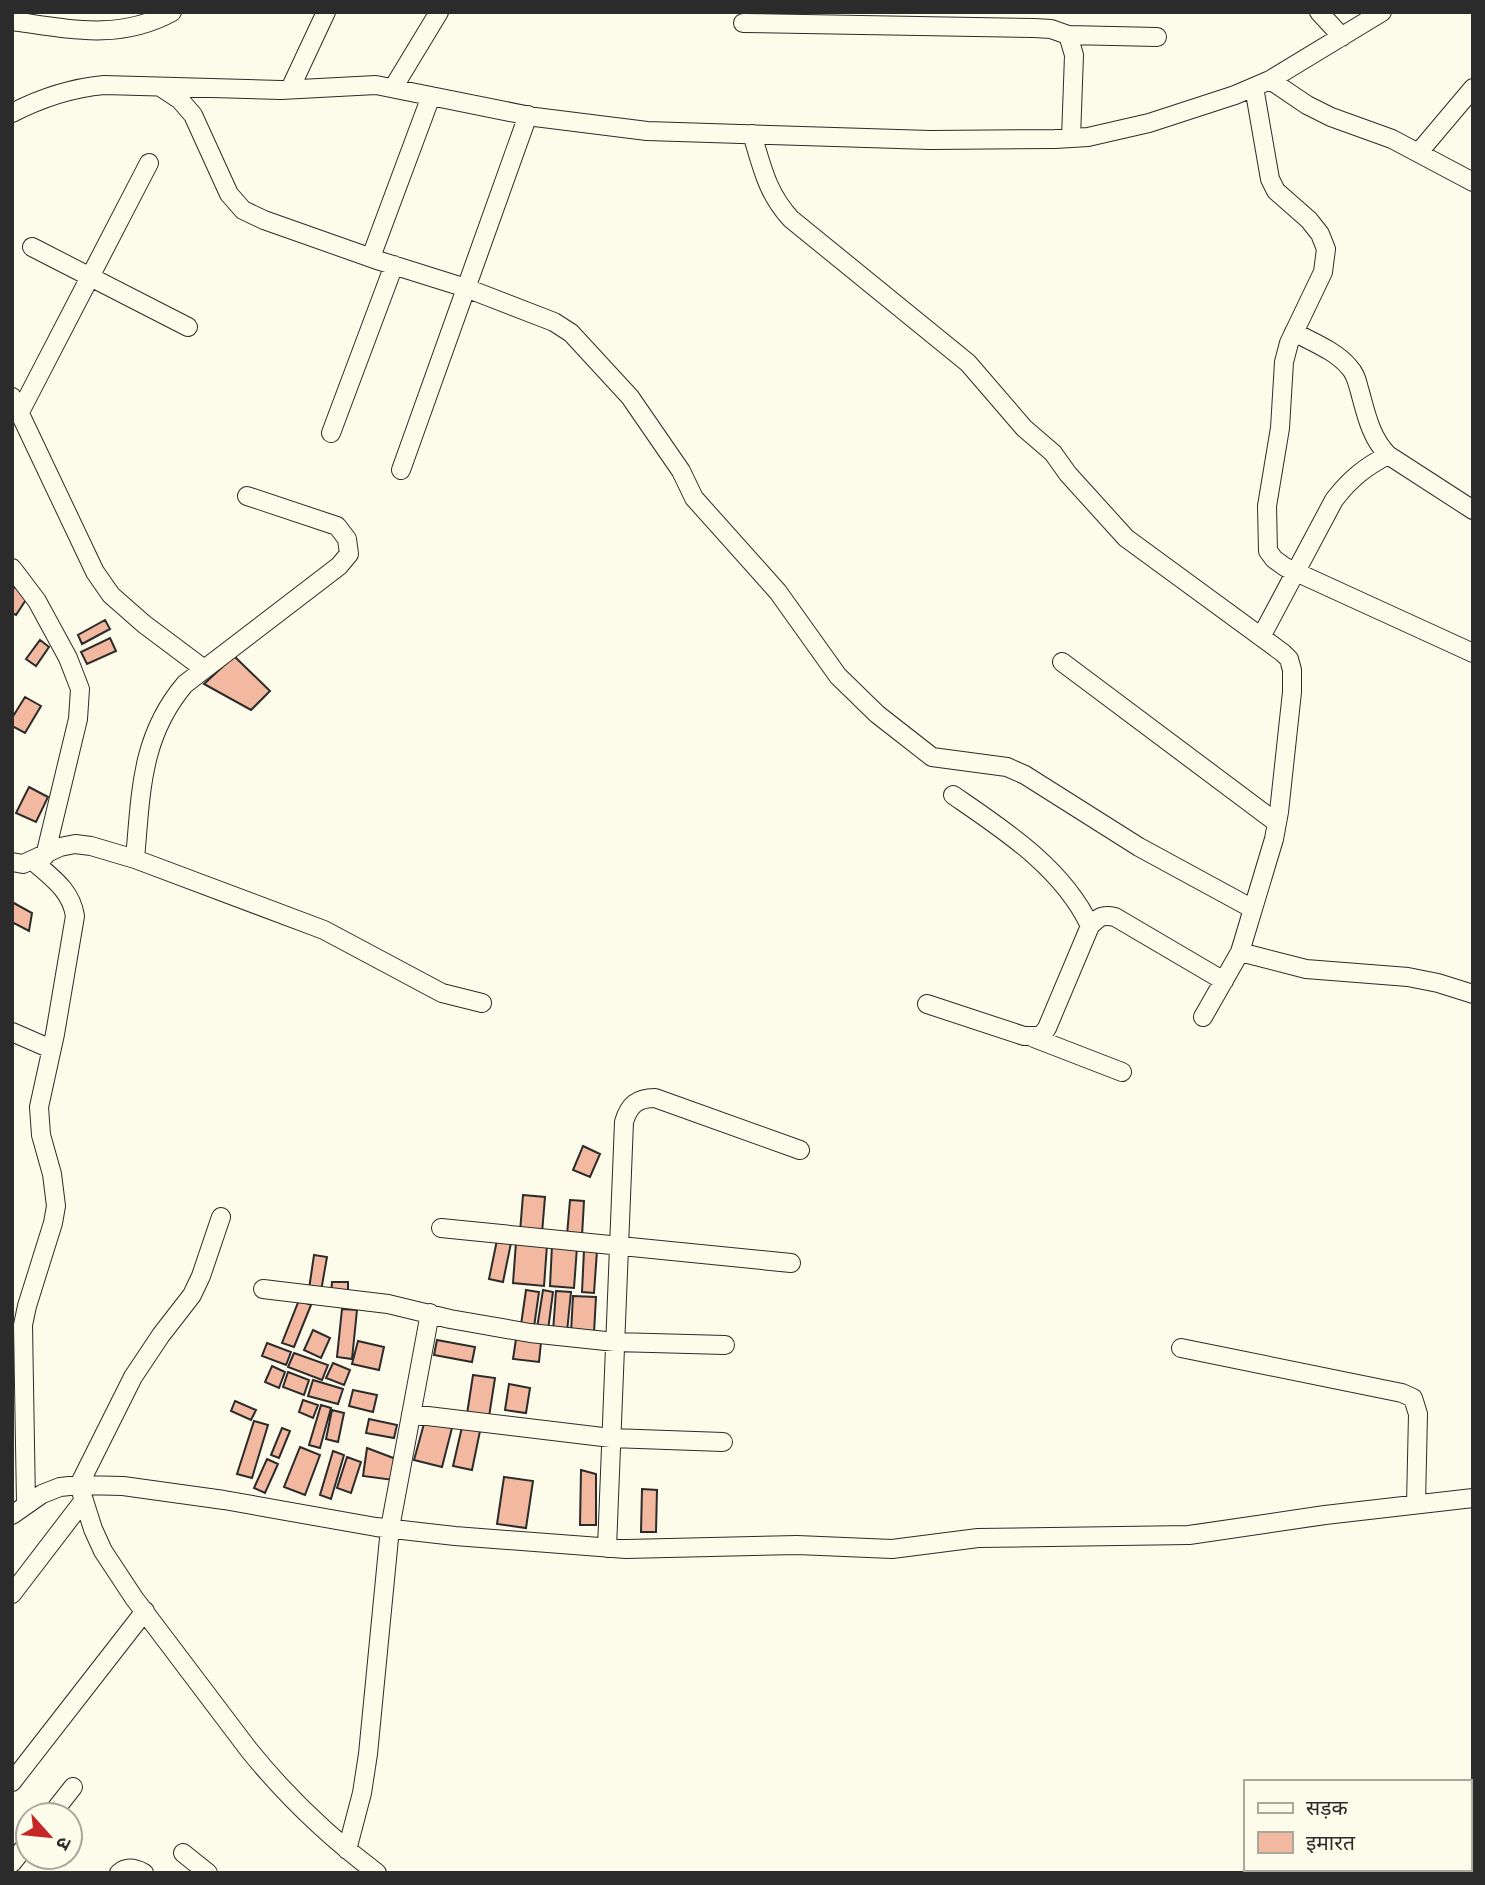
<svg xmlns="http://www.w3.org/2000/svg" width="1485" height="1885" font-family="'Playfair Display','Noto Sans Devanagari',serif">
<style>
.building{fill:#f2b8a0;stroke:#2b2b2b;stroke-width:2}
.lines{fill:none;stroke-linecap:round;stroke-linejoin:round}
.minor-casing{stroke:#2b2b2b;stroke-width:20}
.minor{stroke:#fdfbea;stroke-width:18}
</style>
<rect width="100%" height="100%" fill="#fdfbea"/>
<path class="building" d="M15 586 29 595 16 615 12 613V591Z
M105 620 110 629 82 644 78 635Z
M110 638 116 651 87 664 81 652Z
M40 640 49 647 36 666 26 659Z
M234 656 270 691 251 710 204 684Z
M25 697 41 706 25 733 12 726V718Z
M29 787 48 797 36 822 16 813Z
M12 902 32 913 29 931 14 923 12 927Z
M583 1146 600 1154 590 1177 573 1170Z
M523 1195 545 1197 542 1233 520 1232Z
M570 1200 584 1201 582 1236 567 1235Z
M497 1240 511 1243 503 1282 489 1279Z
M516 1242 547 1245 544 1286 513 1283Z
M552 1245 577 1247 574 1288 550 1286Z
M584 1250 597 1251 594 1293 582 1292Z
M314 1255 327 1257 321 1291 309 1289Z
M332 1282H348V1296L331 1295Z
M526 1290 539 1292 534 1327 521 1325Z
M543 1290 553 1292 548 1330 537 1328Z
M556 1291 571 1292 567 1332 553 1331Z
M573 1296 596 1297 594 1333 571 1332Z
M299 1300 311 1305 294 1347 282 1343Z
M342 1309 357 1310 352 1359 337 1357Z
M313 1330 330 1338 321 1358 304 1350Z
M516 1339 541 1342 539 1362 513 1359Z
M437 1340 475 1347 472 1362 434 1355Z
M358 1341 384 1347 379 1370 352 1364Z
M267 1343 291 1352 286 1365 262 1356Z
M294 1353 328 1365 322 1380 288 1367Z
M333 1363 350 1370 344 1385 326 1378Z
M272 1366 285 1372 279 1388 265 1382Z
M288 1372 309 1380 304 1395 283 1387Z
M473 1375 495 1378 489 1417 467 1414Z
M313 1380 343 1389 338 1404 308 1396Z
M509 1384 530 1388 526 1413 505 1410Z
M353 1390 377 1395 373 1412 349 1406Z
M303 1400 318 1405 313 1418 299 1412Z
M235 1401 256 1410 251 1420 231 1411Z
M321 1405 331 1408 320 1448 309 1445Z
M332 1410 344 1413 338 1442 326 1439Z
M369 1419 397 1425 394 1438 366 1433Z
M425 1420 452 1428 442 1467 414 1460Z
M254 1421 268 1425 252 1478 237 1474Z
M462 1427 480 1431 472 1470 453 1466Z
M282 1428 290 1431 279 1458 271 1455Z
M300 1447 320 1455 305 1495 284 1487Z
M367 1448 396 1459 393 1480 363 1476Z
M333 1451 344 1455 331 1499 320 1495Z
M347 1457 361 1462 351 1493 337 1488Z
M267 1459 278 1464 265 1493 254 1488Z
M581 1470 596 1474V1525H580Z
M504 1477 533 1481 526 1528 497 1524Z
M642 1489 657 1490 656 1532H641Z"/>
<g class="lines">
<defs>
<path id="minor" d="M1319 12 1342 37
M12 21C69 29 119 41 172 12
M743 23 1034 28 1051 29 1068 35 1074 55 1071 138
M1068 35 1157 37
M1270 80 1307 105 1331 117 1392 139 1473 182
M1254 87 1270 179 1276 191 1309 220 1320 234 1326 249 1323 272 1289 343 1284 362 1280 428 1267 506 1268 551 1274 559 1285 567 1473 653
M162 88 180 100 193 115 229 194 243 210 264 220 380 261 466 288 554 322 571 333 630 397 681 471 694 498 778 592 838 676 877 714 932 757 1007 767 1025 775 1139 847 1253 909
M393 88 439 12
M290 89 326 12
M12 113C41 98 72 88 104 85L281 90 376 85 535 117 647 131 930 140 1055 139 1088 137 1149 123 1235 95 1270 80 1382 12
M752 134C762 167 767 193 791 219L968 363 1024 428 1053 453 1068 474 1126 538 1283 653 1289 659 1292 670V692L1279 812 1274 839 1240 952 1203 1017
M1419 152 1473 88
M32 247 188 327
M371 257 431 96
M1294 332C1312 342 1336 351 1349 367 1356 374 1357 382 1360 392 1366 414 1371 438 1388 455L1473 510
M12 397 95 572 111 595 144 624 204 669
M20 412 149 163
M331 433 394 265
M401 470 528 115
M12 568 37 601 68 658 80 689 78 719 45 856
M1261 637 1334 500C1350 479 1365 467 1388 455
M1062 662 1277 823
M953 795C1004 830 1063 868 1090 926
M135 859C141 794 140 737 185 684L339 566 349 554 347 539 337 526 247 496
M12 862 23 864 60 847 75 844 91 846 135 859 324 930 442 993 482 1003
M1240 952 1306 969 1408 977 1438 983 1473 994
M927 1004 1024 1036H1041L1047 1028 1090 926C1099 917 1102 914 1115 917L1224 981
M12 1032 51 1049
M1034 1038 1122 1072
M221 1217 201 1276 192 1295 161 1335 133 1377 79 1485 93 1529 103 1551 134 1598 249 1750C287 1797 329 1837 377 1873
M441 1228 791 1263
M263 1289 388 1304 450 1319 530 1333 615 1342 725 1345
M1181 1348 1402 1393 1413 1398 1418 1414 1416 1504
M411 1414 611 1438 723 1442
M26 1504 23 1325 27 1306 53 1223 56 1206 52 1174 41 1135 39 1107 55 1034 75 916C71 890 52 878 33 861
M12 1515 42 1494 60 1487 79 1485 123 1486 224 1500 376 1527 455 1536 626 1549 797 1545 892 1549 978 1538 1189 1535 1325 1515 1473 1498
M607 1548 624 1122C629 1105 637 1098 655 1098L800 1150
M12 1594 84 1500
M12 1782 145 1611
M51 1815 73 1787
M347 1850 362 1793 368 1754 390 1528 430 1313
M183 1853 208 1873
M12 1863 28 1843
M119 1873C127 1866 135 1868 144 1873"/>
</defs>
<use href="#minor" class="minor-casing"/>
<use href="#minor" class="minor"/>
</g>
<rect width="1485" height="1885" fill="none" stroke="#2b2b2b" stroke-width="28"/>
<rect x="1244" y="1780" width="228" height="91" fill="#fdfbea" stroke="#a9a89e" stroke-width="2"/>
<rect x="1258" y="1803" width="35" height="10" fill="#fdfbea" stroke="#a9a89e" stroke-width="2"/>
<text x="1306" y="1815" font-size="21" fill="#2b2b2b">सड़क</text>
<rect x="1258" y="1832" width="35" height="21" fill="#f2b8a0" stroke="#a9a89e" stroke-width="2"/>
<text x="1306" y="1850" font-size="21" fill="#2b2b2b">इमारत</text>
<g transform="translate(49 1836) rotate(117)"><circle r="33" fill="#fdfbea" stroke="#a9a89e" stroke-width="2"/>
<path d="M0-5L12 26L0 18L-12 26Z" fill="#c62828"/>
<text y="-10" font-size="19" font-weight="bold" text-anchor="middle" fill="#2b2b2b">उ</text>
</g>
</svg>
